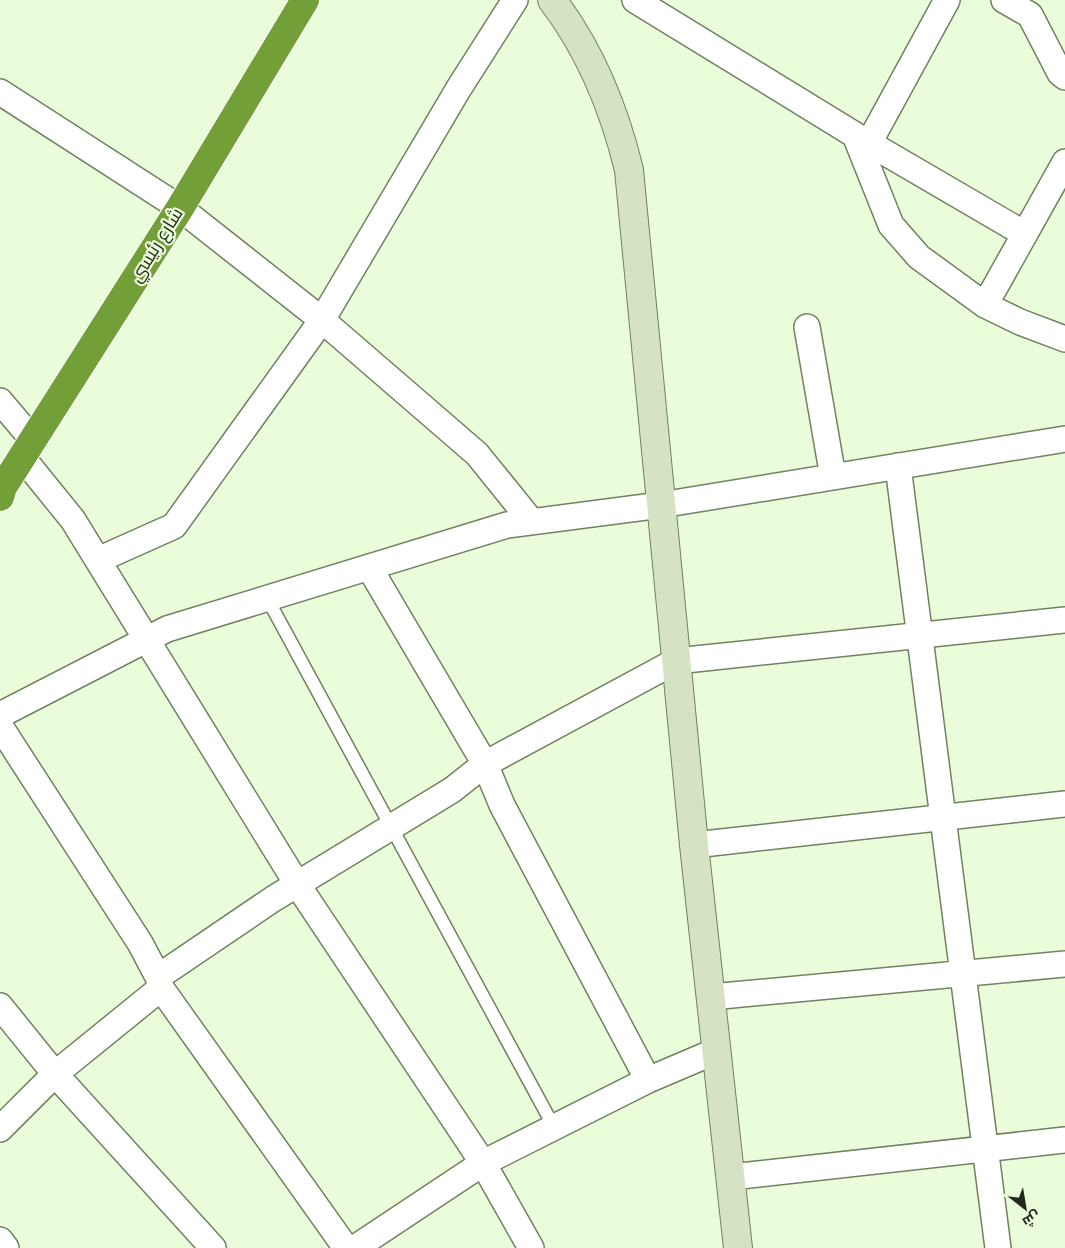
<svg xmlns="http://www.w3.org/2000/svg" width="1065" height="1248" font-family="Roboto,Cairo,sans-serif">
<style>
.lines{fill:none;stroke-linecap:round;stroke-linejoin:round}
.lane-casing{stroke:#718162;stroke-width:15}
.street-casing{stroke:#718162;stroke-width:28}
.secondary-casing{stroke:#718162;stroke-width:30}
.highway-casing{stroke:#fff;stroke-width:30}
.lane{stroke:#fff;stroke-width:12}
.street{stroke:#fff;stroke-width:25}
.secondary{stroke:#d5e2c4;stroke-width:28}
.highway{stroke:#739f39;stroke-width:28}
.labels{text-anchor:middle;stroke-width:4.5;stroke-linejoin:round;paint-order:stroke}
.street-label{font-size:18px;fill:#22281b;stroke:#eafcd9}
</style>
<rect width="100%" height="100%" fill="#eafcd9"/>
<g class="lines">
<defs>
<path id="lane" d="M267 598 554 1127"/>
<path id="street" d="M635 0 855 135 1023 233
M1004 0 1030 15 1060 73 1065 77
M0 92 180 208 322 320 477 454 532 522
M855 135 891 225 919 257 985 305 1020 322 1065 339
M869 143 947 0
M985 305 1065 162
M807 327 833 477
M0 401 33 440
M22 457 73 520 297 884 483 1163 531 1248
M898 466 998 1248
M98 560 174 526 322 320 459 88 515 0
M369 567 485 764 502 805 648 1080
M0 715 167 629 507 525 661 505 1065 439
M0 726 140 943 158 977 161 988 346 1248
M694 845 1065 804
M158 977 273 899 452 790 485 764 676 661 1065 620
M711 997 1065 964
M0 1006 55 1074 213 1248
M0 1129 55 1074 161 988
M731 1177 1065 1140
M0 1240 6 1248
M355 1248 483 1163 648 1080 716 1051"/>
<path id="secondary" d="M552 0C591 51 614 108 629 170L694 845 738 1248"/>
<path id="highway" d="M0 497 3 487 180 208 305 0"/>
</defs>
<use href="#lane" class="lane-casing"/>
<use href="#street" class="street-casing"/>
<use href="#secondary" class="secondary-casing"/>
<use href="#highway" class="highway-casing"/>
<use href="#lane" class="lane"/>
<use href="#street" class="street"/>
<use href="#secondary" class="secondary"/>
<use href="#highway" class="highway"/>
</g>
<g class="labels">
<g class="street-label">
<text transform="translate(156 245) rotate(-58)" y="6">شارع رئيسي</text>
</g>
</g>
<g transform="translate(1025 1208) rotate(149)" stroke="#eafcd9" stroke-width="4" paint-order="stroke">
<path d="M0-4L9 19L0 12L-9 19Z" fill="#22281b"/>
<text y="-8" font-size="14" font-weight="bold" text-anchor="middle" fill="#22281b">ش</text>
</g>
</svg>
